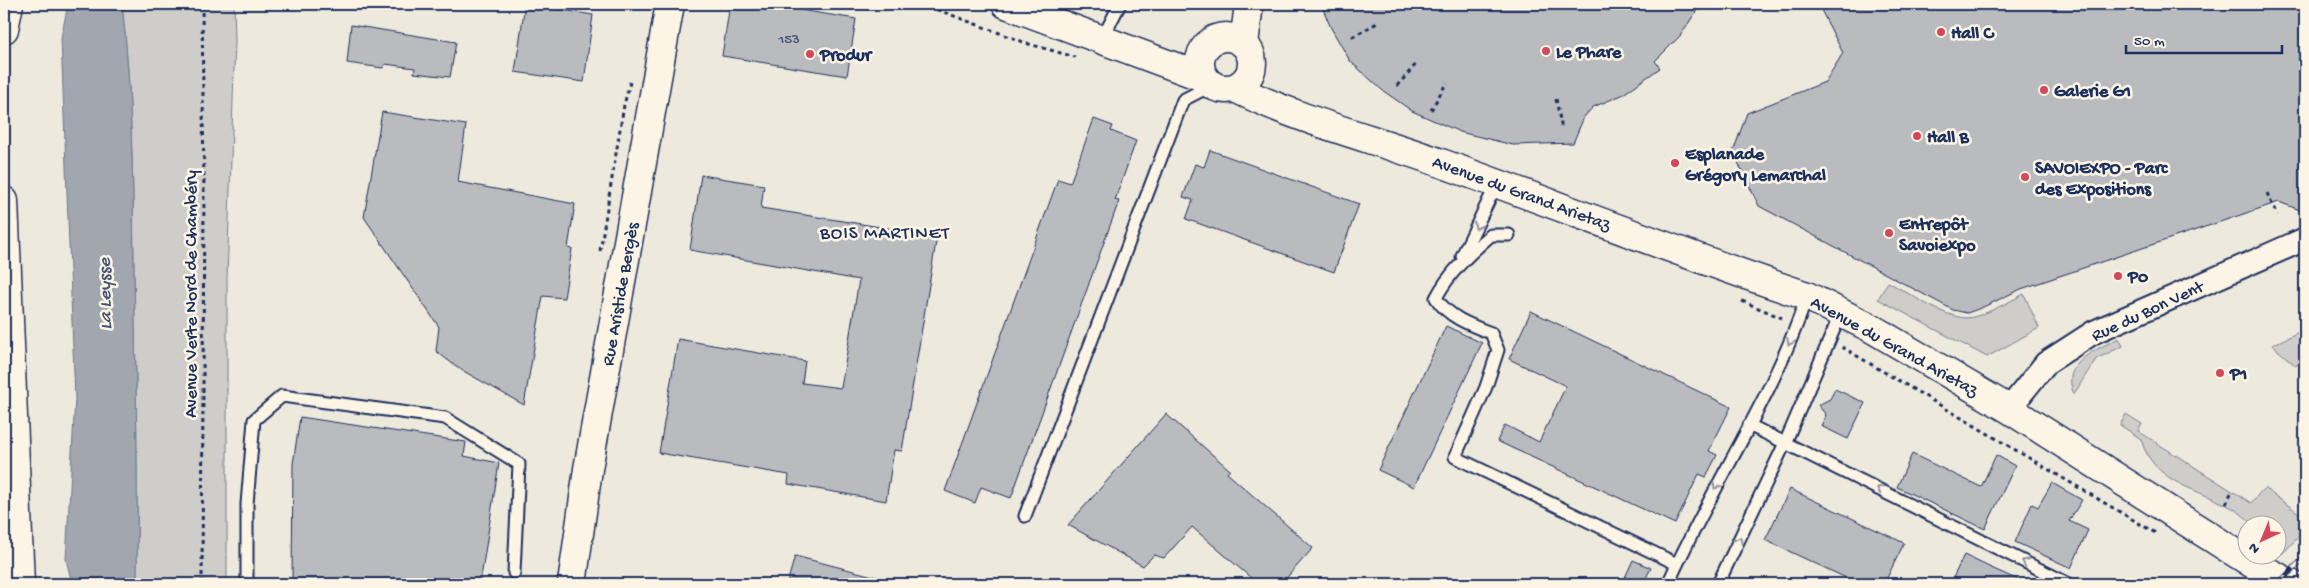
<svg xmlns="http://www.w3.org/2000/svg" width="2309" height="588" font-family="'Gochi Hand',sans-serif">
<style>
.green{fill:#cfcdca;stroke:#757e94}
.water{fill:#a2a7af;stroke:#6c778f}
.building{fill:#babbbe;stroke:#1b2f5e}
.lines{fill:none;stroke-linecap:round;stroke-linejoin:round}
.lane-casing{stroke:#1b2f5e;stroke-width:15}
.street-casing{stroke:#1b2f5e;stroke-width:26}
.secondary-casing{stroke:#1b2f5e;stroke-width:31}
.highway-casing{stroke:#1b2f5e;stroke-width:31}
.path{stroke:#1b2f5e;stroke-width:3;stroke-dasharray:4 4;stroke-linecap:butt}
.lane{stroke:#fcf5e5;stroke-width:11}
.street{stroke:#fcf5e5;stroke-width:22}
.secondary{stroke:#fcf5e5;stroke-width:28}
.highway{stroke:#fcf5e5;stroke-width:28}
.rail-casing{stroke:#1b2f5e;stroke-width:5.5}
.rail{stroke:#fcf5e5;stroke-width:4;stroke-dasharray:11;stroke-linecap:butt}
.oneway{stroke:#8c92a2}
.poi-dot{fill:#d1495b;stroke:#fcf5e5;stroke-width:2}
.labels{text-anchor:middle;stroke-width:5;stroke-linejoin:round;paint-order:stroke}
.number-label{font-size:15px;fill:#435276}
.poi-label{font-size:18px;font-weight:bold;fill:#1b2f5e;stroke:#fcf5e5;text-anchor:start}
.street-label{font-size:18px;fill:#1b2f5e;stroke:#fcf5e5}
.neighbourhood-label{font-size:19px;letter-spacing:1px;fill:#1b2f5e;stroke:#fcf5e5}
.water-label{font-size:19px;font-style:italic;fill:#445376;stroke:#fcf5e5}
</style>
<rect width="100%" height="100%" fill="#eee9dd"/>
<filter id="ink" filterUnits="userSpaceOnUse"><feTurbulence type="fractalNoise" baseFrequency=".02" numOctaves="2"/><feDisplacementMap in="SourceGraphic" scale="10" xChannelSelector="R" yChannelSelector="G"/><feConvolveMatrix kernelMatrix="1 2 1 2 8 2 1 2 1" color-interpolation-filters="sRGB"/></filter>
<g filter="url(#ink)">
<path class="green" d="M122 4H234L235 41 227 278V584H137C138 479 136 374 134 269 133 181 132 92 122 4Z
M1888 282C1909 293 1943 317 1966 318 1981 318 2010 301 2024 294L2039 328 1987 357 1878 299Z
M2305 329V357L2296 366 2272 345Z
M2119 338 2123 346 2096 359 2074 394C2059 363 2098 349 2119 338Z
M2126 414 2142 424 2138 431 2251 503 2264 488 2299 513 2305 507V530L2282 554 2277 551 2276 526 2253 525C2222 488 2156 495 2141 439L2120 425Z"/>
<path class="water" d="M68 4H122C132 93 133 183 134 273 136 377 138 480 137 584H72L66 559 75 399 61 38Z"/>
<path class="building" d="M525 4 593 15 584 82 515 72Z
M730 4H763L856 19 847 76 722 56Z
M1321 4H1701L1680 36 1655 61 1660 68 1622 95 1593 107 1584 117 1573 143 1513 145 1460 132 1412 111 1382 90 1350 61 1331 28Z
M1818 4H2305V212L2279 202 2021 289 1981 308 1967 313 1953 310 1759 206 1733 152 1747 113 1825 82 1843 53Z
M351 25 456 42 450 77 414 73 415 68 385 64 383 68 347 63Z
M382 112 466 125 458 182 575 204 568 248 572 249 564 298 543 296 524 405 458 368 436 351 439 327 364 217Z
M1094 119 1113 126 1111 131 1136 141 1115 200 1119 201 1011 498 981 487 975 503 945 491 1058 179 1070 183Z
M1210 150 1359 204 1334 272 1186 219 1193 200 1183 197 1195 164 1204 167Z
M701 175 764 185 761 208 937 236 902 451 894 450 886 501 788 484 789 475 659 453 678 339 805 361 802 383 841 388 859 280 690 250Z
M1531 311 1731 407 1709 451 1717 455 1706 477 1699 474 1675 524 1497 441 1505 425 1539 442 1566 386 1509 359Z
M1446 326 1482 343 1414 487 1378 470Z
M1835 389 1865 403 1848 439 1821 426 1826 415 1818 405 1830 399Z
M1166 414 1230 470 1227 473 1313 548 1281 584H1258L1192 527 1164 558 1154 555 1143 566 1068 525Z
M300 417 466 442 464 456 499 463 480 584H292L293 464Z
M1912 454 1981 487 1996 455 2015 466 1985 529 1897 487Z
M2052 483 2082 500 2069 521 2088 530 2071 568 2015 542 2032 504 2038 507Z
M1790 489 1904 543 1884 584H1859L1765 540Z
M1964 555 1987 566 2027 584H1950Z
M795 556 881 578V584H787Z
M1633 560 1651 568 1643 584H1622Z"/>
<g class="lines">
<defs>
<path id="lane" d="M1102 39 1120 4
M1509 235H1491C1469 254 1449 273 1436 298 1448 317 1470 325 1491 333L1498 350 1486 387 1455 457 1677 564
M1462 256 1497 183
M1749 425 2069 584
M1025 516 1183 100 1212 85
M247 584V504L254 420 282 396 445 418 519 464 514 573
M1668 584C1711 487 1774 397 1807 296
M1718 584 1786 441 1841 313"/>
<path id="street" d="M2009 409 2046 363 2094 332 2305 239"/>
<path id="secondary" d="M1006 4 1205 78
M1200 63a26 26 0 1 1 52 0a26 26 0 1 1-52 0Z
M1244 44 1249 4
M1235 88C1300 121 1372 138 1441 163 1563 207 1684 255 1807 296L1871 328 2009 409 2253 564 2291 584
M572 584 588 469 670 4"/>
<path id="highway" d="M4 29 9 4
M4 201 20 584"/>
</defs>
<use href="#lane" class="lane-casing"/>
<use href="#street" class="street-casing"/>
<use href="#secondary" class="secondary-casing"/>
<use href="#highway" class="highway-casing"/>
<path class="path" d="M202 4 204 190 202 584
M922 4 1029 44 1075 57
M1352 37 1379 22
M1397 86 1417 63
M1556 99 1562 130
M1431 110 1447 82
M2267 193 2277 215
M600 251 624 105 630 82
M1742 301 1782 318
M1842 347 2157 534
M2226 504 2232 491"/>
<use href="#lane" class="lane"/>
<use href="#street" class="street"/>
<use href="#secondary" class="secondary"/>
<use href="#highway" class="highway"/>
<defs>
<path id="rail" d="M2278 584 2305 557"/>
</defs>
<use href="#rail" class="rail-casing"/>
<use href="#rail" class="rail"/>
</g>
<defs><path id="oneway-chevron" d="M-2-3.5L2.5 0L-2 3.5" fill="none" stroke-width="1.6" stroke-linecap="round" stroke-linejoin="round" transform="scale(1.25)"/></defs>
<g class="oneway">
<use href="#oneway-chevron" transform="translate(1477 226) rotate(117)"/>
<use href="#oneway-chevron" transform="translate(1790 342) rotate(115)"/>
<use href="#oneway-chevron" transform="translate(1716 486) rotate(118)"/>
<use href="#oneway-chevron" transform="translate(1880 489) rotate(-153)"/>
<use href="#oneway-chevron" transform="translate(1739 540) rotate(-65)"/>
<use href="#oneway-chevron" transform="translate(2025 562) rotate(-153)"/>
</g>
</g>
<g class="poi-dot">
<circle cx="1941" cy="32" r="5"/>
<circle cx="1546" cy="51" r="5"/>
<circle cx="810" cy="54" r="5"/>
<circle cx="2044" cy="90" r="5"/>
<circle cx="1917" cy="136" r="5"/>
<circle cx="1675" cy="163" r="5"/>
<circle cx="2025" cy="177" r="5"/>
<circle cx="1889" cy="233" r="5"/>
<circle cx="2118" cy="276" r="5"/>
<circle cx="2220" cy="373" r="5"/>
</g>
<g class="labels">
<g class="number-label">
<text x="789" y="43">153</text>
</g>
<g class="poi-label">
<text x="1951" y="38">Hall C</text>
<text x="1556" y="57">Le Phare</text>
<text x="820" y="60">Produr</text>
<text x="2054" y="96">Galerie G1</text>
<text x="1927" y="142">Hall B</text>
<text x="1685" y="159">Esplanade<tspan x="1685" dy="21">Grégory Lemarchal</tspan></text>
<text x="2035" y="173">SAVOIEXPO - Parc<tspan x="2035" dy="21">des Expositions</tspan></text>
<text x="1899" y="229">Entrepôt<tspan x="1899" dy="21">Savoiexpo</tspan></text>
<text x="2128" y="282">P0</text>
<text x="2230" y="379">P1</text>
</g>
<g class="street-label">
<text transform="translate(1522 192) rotate(20)" y="6">Avenue du Grand Arietaz</text>
<text transform="translate(190 294) rotate(-90)" y="6">Avenue Verte Nord de Chambéry</text>
<text transform="translate(619 294) rotate(-80)" y="6">Rue Aristide Bergès</text>
<text transform="translate(2147 310) rotate(-25)" y="6">Rue du Bon Vent</text>
<text transform="translate(1895 345) rotate(29)" y="6">Avenue du Grand Arietaz</text>
</g>
<g class="neighbourhood-label">
<text x="885" y="238">BOIS MARTINET</text>
</g>
<g class="water-label">
<text transform="translate(103 294) rotate(-91)" y="7">La Leysse</text>
</g>
</g>
<rect width="2309" height="588" fill="none" stroke="#fcf5e5" stroke-width="20"/>
<rect x="10" y="10" width="2289" height="568" fill="none" stroke="#1b2f5e" stroke-width="2" filter="url(#ink)"/>
<g transform="translate(2262 540) rotate(224)"><circle r="24" fill="#fcf5e5" stroke="#a2a6af"/>
<path d="M0-4L9 19L0 12L-9 19Z" fill="#d1495b"/>
<text y="-8" font-size="14" font-weight="bold" text-anchor="middle" fill="#1b2f5e">N</text>
</g>
<path d="M2126 45v8h156v-8" fill="none" stroke="#1b2f5e" stroke-width="2.5"/>
<text x="2134" y="45" font-size="15" fill="#1b2f5e" stroke="#fcf5e5" stroke-width="4" paint-order="stroke">50 m</text>
</svg>
